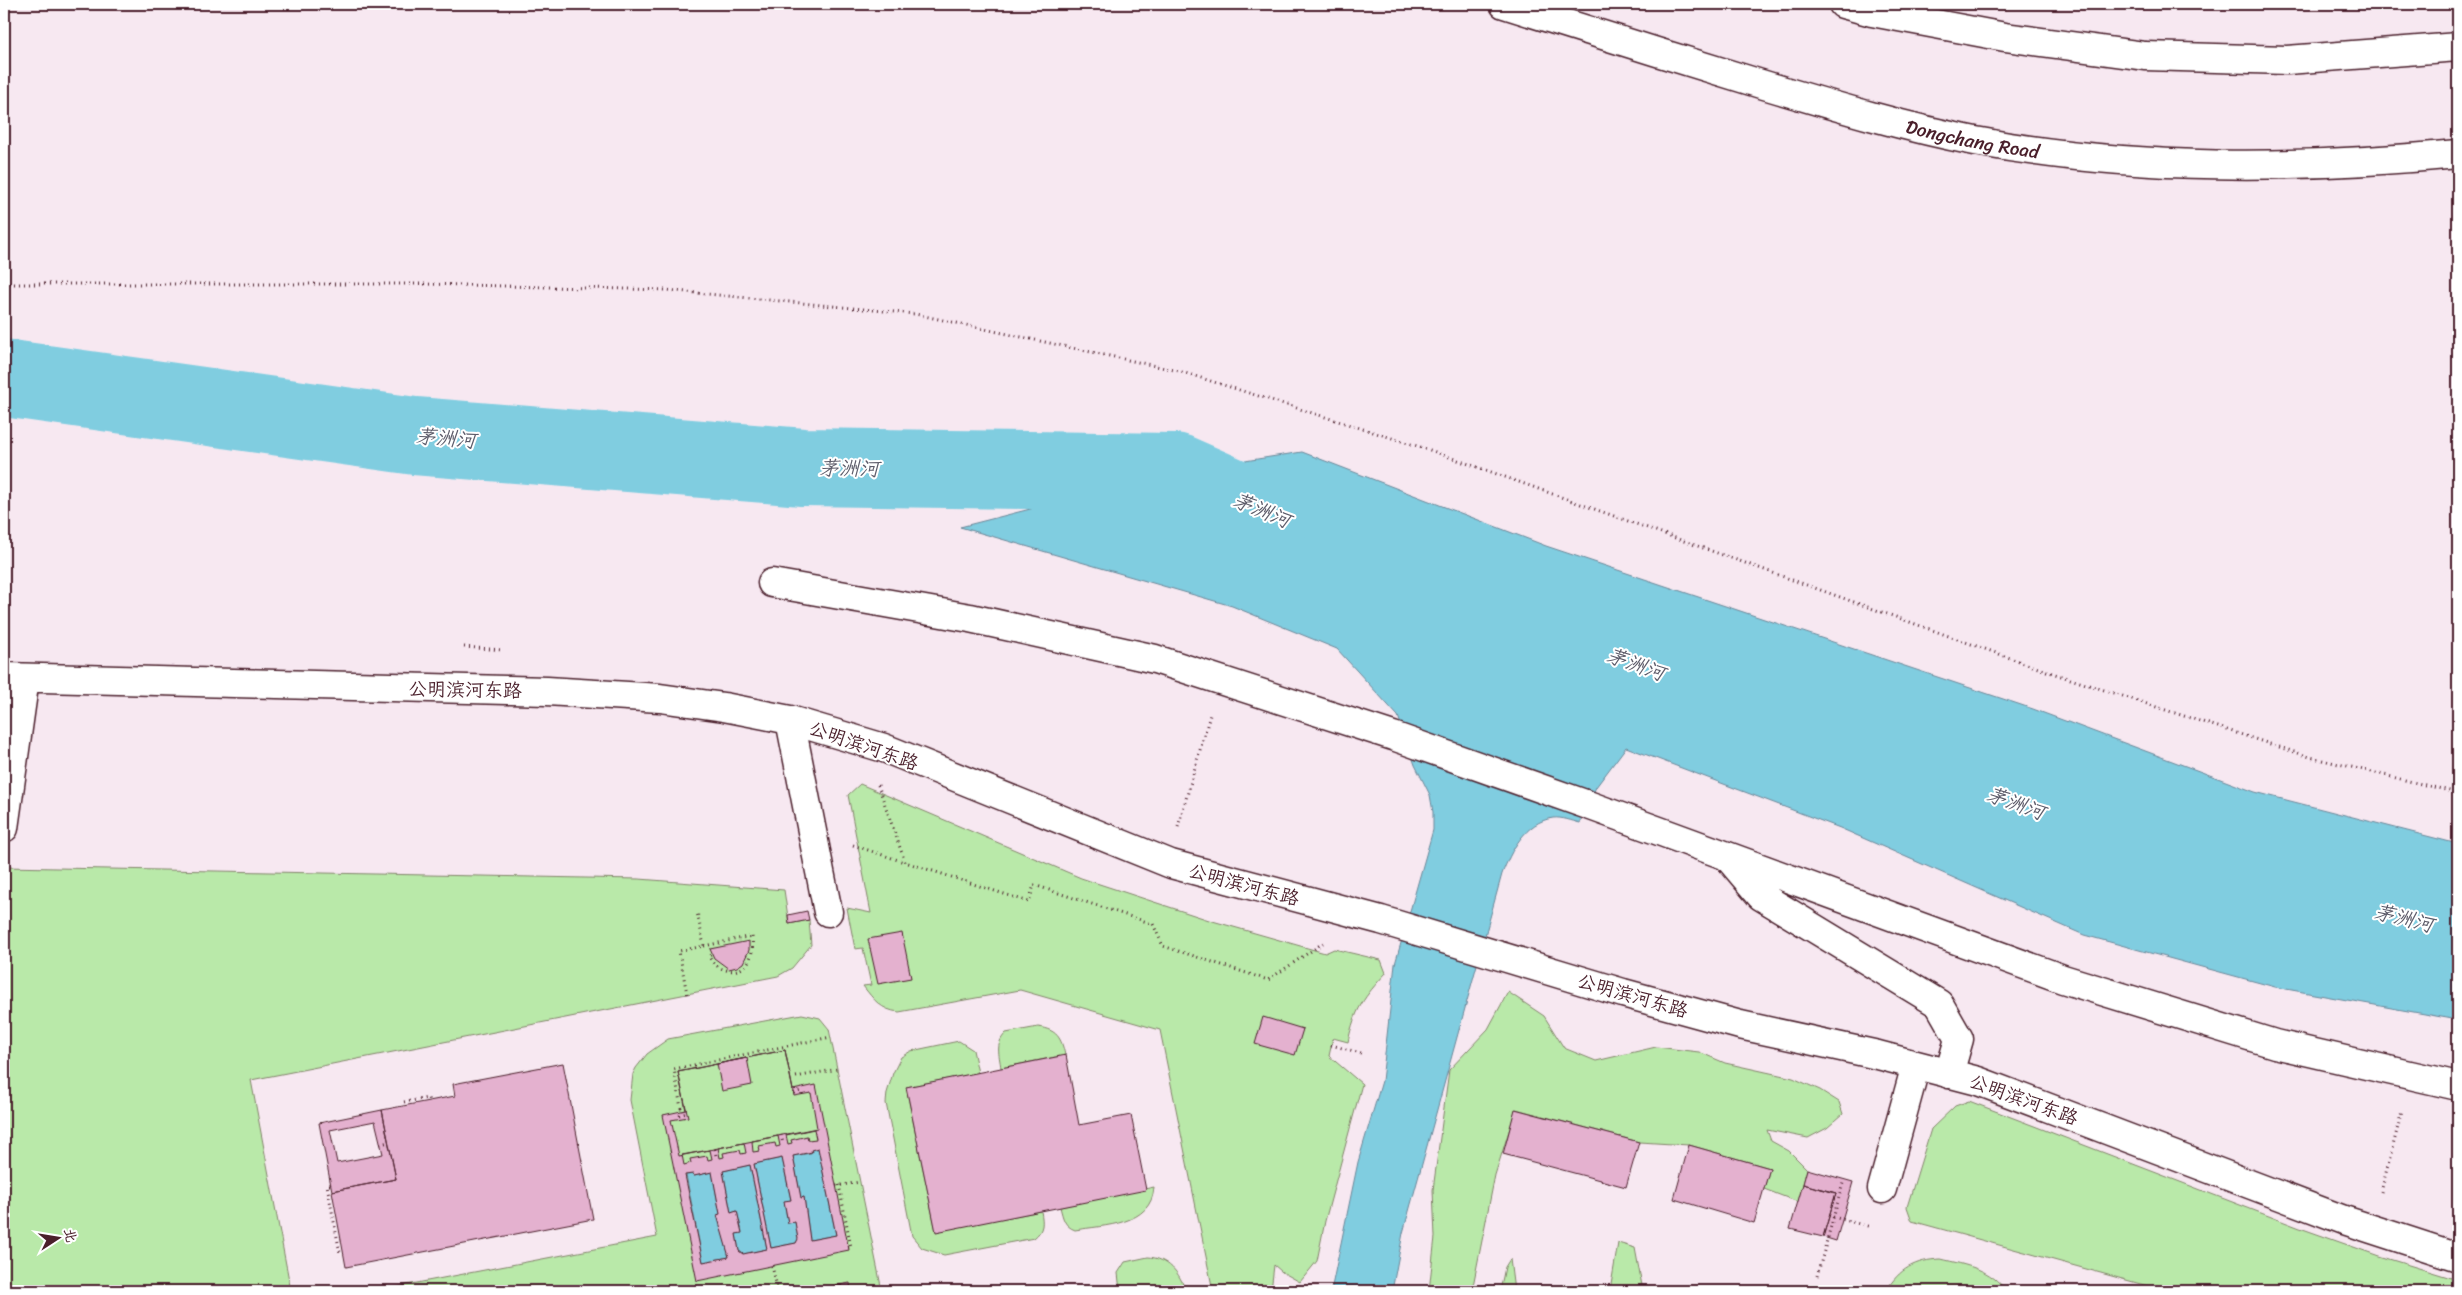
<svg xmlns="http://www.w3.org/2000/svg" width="2462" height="1295" font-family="Sriracha,'LXGW WenKai TC',sans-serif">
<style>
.green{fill:#b9e9a9;stroke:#82846a}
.water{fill:#80cde0;stroke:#6a8798}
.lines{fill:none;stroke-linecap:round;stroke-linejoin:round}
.river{stroke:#80cde0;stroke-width:78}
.building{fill:#e4b1cf;stroke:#4a1f2b;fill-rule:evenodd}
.street-casing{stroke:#4a1f2b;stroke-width:31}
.secondary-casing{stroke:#4a1f2b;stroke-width:31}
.primary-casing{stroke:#4a1f2b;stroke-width:31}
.path{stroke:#4a1f2b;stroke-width:3;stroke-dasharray:1 4;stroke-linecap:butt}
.street{stroke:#fff;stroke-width:28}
.secondary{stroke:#fff;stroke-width:28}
.primary{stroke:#fff;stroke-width:28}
.labels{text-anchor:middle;stroke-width:4;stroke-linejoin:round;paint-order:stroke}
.street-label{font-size:19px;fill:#4a1f2b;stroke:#fff}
.water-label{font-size:20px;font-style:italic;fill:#5d5c6a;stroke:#fff}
</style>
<rect width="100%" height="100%" fill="#f7e8f1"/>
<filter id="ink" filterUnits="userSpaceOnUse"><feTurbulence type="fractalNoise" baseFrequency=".02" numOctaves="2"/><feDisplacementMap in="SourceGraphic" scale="10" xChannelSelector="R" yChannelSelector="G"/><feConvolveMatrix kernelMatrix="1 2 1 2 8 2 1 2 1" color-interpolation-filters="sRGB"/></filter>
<g filter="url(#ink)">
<path class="green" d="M860 784 1081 878 1209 920 1325 953 1334 949 1381 960 1386 973C1364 997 1355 1009 1348 1042L1333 1038 1329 1056 1362 1084 1325 1221 1317 1261 1300 1282 1282 1272 1274 1265 1271 1291H1213L1160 1030 1020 990 899 1012C881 1010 874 1000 863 986L871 985 863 948 855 949 847 908 871 913 848 795Z
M4 867 639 879 784 890 789 924 809 920 811 945 792 968 778 976 251 1080 291 1291H4Z
M1508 992 1544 1016 1564 1048 1596 1061 1656 1047 1699 1052 1725 1063 1793 1078 1820 1090 1839 1102 1843 1114 1827 1128 1808 1138 1767 1130 1771 1141 1789 1151 1807 1169 1798 1202 1764 1189 1770 1168 1689 1145 1639 1142 1516 1109 1495 1175 1472 1291H1429L1435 1237 1433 1190 1449 1070 1488 1029Z
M802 1014 820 1018 829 1029 882 1291H375L657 1237 630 1100 633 1074 636 1068 647 1054 668 1039Z
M1038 1027C1057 1030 1061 1037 1065 1055L1001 1068C999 1053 995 1044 1006 1033Z
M959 1041 973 1050 978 1073 906 1087 936 1231 1041 1211C1043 1223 1044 1230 1034 1238L944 1255 922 1248 912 1236 886 1103 887 1093 893 1073 901 1057 911 1051Z
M1969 1101 2300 1228 2379 1256 2458 1280V1291H2166L1912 1221 1907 1207 1931 1129 1955 1106Z
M1154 1187C1152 1226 1104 1225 1075 1230 1064 1226 1063 1218 1060 1207Z
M1618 1243 1635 1248 1643 1291H1610Z
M1148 1257C1167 1258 1181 1273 1185 1291H1120L1118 1273 1125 1262Z
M1510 1259 1514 1291H1500L1505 1267Z
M1941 1259C1966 1265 1991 1269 2006 1291H1886C1899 1269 1915 1260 1941 1259Z"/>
<path class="water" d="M1302 452 1546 546 2033 709 2255 792 2458 844V1020L2275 987 2084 935 1840 828 1626 747 1596 787 1580 823C1572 821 1562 817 1553 818 1525 822 1511 851 1502 874L1403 1233 1392 1291H1331L1358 1162 1382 1081 1395 964 1433 830V812L1430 795 1415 765 1398 716 1337 649 1232 606 960 527 1175 472Z
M818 1148 836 1235 810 1240 804 1197 801 1198 793 1156 811 1153V1150Z
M782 1158 791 1200 784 1202 788 1223 795 1222 798 1239 796 1243 771 1248 754 1164Z
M750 1165 767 1249 743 1254 739 1251 736 1234 742 1232 737 1211 731 1213 723 1171Z
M712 1172 720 1214 718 1215 729 1257 703 1262 686 1175 693 1174 694 1176Z"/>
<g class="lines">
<path class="river" d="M4 378 415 436 803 467 1175 472 1273 515"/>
</g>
<path class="building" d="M807 911 809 920 789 924 788 915Z
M902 933 911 978 878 984 868 939Z
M749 941V950L743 963 737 967 729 969 714 958 710 949Z
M1263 1017 1303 1029 1295 1055 1255 1044Z
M785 1050 793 1090 816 1085 849 1250 697 1281 663 1115 686 1110 678 1072ZM814 1129 816 1139 808 1140 807 1136 791 1140 792 1143 788 1144 786 1135ZM778 1136 780 1146 776 1147 775 1143 759 1146 760 1151 753 1152 752 1141ZM744 1143 746 1153 741 1154 740 1150 723 1153 724 1157 720 1158 718 1148ZM818 1148 836 1235 810 1240 804 1197 801 1198 793 1156 812 1152 811 1150ZM710 1150 712 1159 708 1160 707 1156 690 1159 691 1163 684 1165 682 1155ZM782 1158 791 1200 784 1201 788 1223 795 1222 798 1239 796 1243 771 1248 754 1164ZM750 1165 767 1249 743 1254 739 1251 736 1234 742 1233 737 1211 731 1213 723 1171ZM712 1172 720 1214 717 1215 729 1257 703 1262 685 1175 693 1174 694 1176Z
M785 1050 794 1096 811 1093 817 1128 679 1156 671 1120 688 1117 678 1072Z
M1066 1055 1079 1125 1131 1115 1146 1190 936 1232 906 1087Z
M747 1058 752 1085 722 1091 717 1064Z
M563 1063 593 1219 346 1267 332 1191 396 1179 382 1110 455 1096 453 1084Z
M1515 1109 1639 1142 1626 1187 1503 1154Z
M382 1110 396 1179 332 1191 319 1123Z
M375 1121 383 1154 337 1163 330 1130Z
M1689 1145 1770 1168 1754 1223 1674 1199Z
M1807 1169 1853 1182 1836 1241 1823 1237 1836 1193 1803 1184Z
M1803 1184 1836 1193 1823 1237 1790 1229Z
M850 1283 851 1291H810L823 1288Z
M841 1285 842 1291H813L823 1288Z"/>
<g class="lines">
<defs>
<path id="street" d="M772 583 970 618 1155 659 1393 736 1588 805 2063 979 2275 1044 2458 1086
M1728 857 1761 896 1939 1004 1959 1039 1949 1074"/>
<path id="secondary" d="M4 677 547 691 660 698 724 707 790 720 884 748 1171 864 1381 920 1623 993 1740 1025 1878 1055 1978 1081 2344 1220 2458 1257
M790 720 828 912
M4 828 25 678
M1882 1189 1916 1065"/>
<g id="primary">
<path id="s1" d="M1504 4C1590 31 1675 58 1761 84 1831 105 1903 127 1975 141 2134 171 2298 169 2458 154"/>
<path d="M1843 4 1872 12 2005 37 2145 56 2287 60 2458 47"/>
</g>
</defs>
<use href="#street" class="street-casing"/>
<use href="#secondary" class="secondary-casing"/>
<use href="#primary" class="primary-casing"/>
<path class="path" d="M4 284H424L666 290 915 314 1179 371 1427 449 2052 673 2310 757 2458 793
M464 647 503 650
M878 785 905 862 1029 902 1034 885 1153 924 1163 946 1268 980 1323 943
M1178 827 1210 715
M853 845 904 862
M704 946 752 936C753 946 753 958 745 966 734 976 714 969 709 956L712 955
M687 994 679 951 704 946 697 912
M1331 1045 1361 1053
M796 1077 838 1069
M794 1093 801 1091
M404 1102 428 1098 429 1102
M686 1107 681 1108 674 1069 831 1037
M679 1115 687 1113
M781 1135 783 1143
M380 1144 389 1142
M715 1149 716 1156
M330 1185H327L340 1253
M839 1185 851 1247H848
M836 1186 860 1182
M2381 1192 2402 1111
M1833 1217 1871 1227
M772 1266 778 1291
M1817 1276 1843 1183"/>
<use href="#street" class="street"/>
<use href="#secondary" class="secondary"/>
<use href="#primary" class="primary"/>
</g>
</g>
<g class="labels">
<g class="street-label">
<text dy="7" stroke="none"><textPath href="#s1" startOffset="488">Dongchang Road</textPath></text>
<text transform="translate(465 689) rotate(1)" y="7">公明滨河东路</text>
<text transform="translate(864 745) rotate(19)" y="7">公明滨河东路</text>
<text transform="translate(1244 884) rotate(15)" y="7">公明滨河东路</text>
<text transform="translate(1633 995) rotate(16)" y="7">公明滨河东路</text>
<text transform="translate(2024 1099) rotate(20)" y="7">公明滨河东路</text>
</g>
<g class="water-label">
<text transform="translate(446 438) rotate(5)" y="7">茅洲河</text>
<text transform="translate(849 468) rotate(1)" y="7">茅洲河</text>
<text transform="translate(1262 510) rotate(23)" y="7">茅洲河</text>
<text transform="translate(1636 664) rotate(20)" y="7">茅洲河</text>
<text transform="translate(2016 803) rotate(20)" y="7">茅洲河</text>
<text transform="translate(2404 918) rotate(14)" y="7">茅洲河</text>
</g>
</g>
<rect width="2462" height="1295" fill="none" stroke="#fff" stroke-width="20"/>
<rect x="10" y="10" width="2442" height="1275" fill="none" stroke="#4a1f2b" stroke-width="2" filter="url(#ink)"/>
<g transform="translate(58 1238) rotate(78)" stroke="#ffffff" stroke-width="4" paint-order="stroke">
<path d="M0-4L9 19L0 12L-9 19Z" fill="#4a1f2b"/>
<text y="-8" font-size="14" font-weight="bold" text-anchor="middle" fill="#4a1f2b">北</text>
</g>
</svg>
